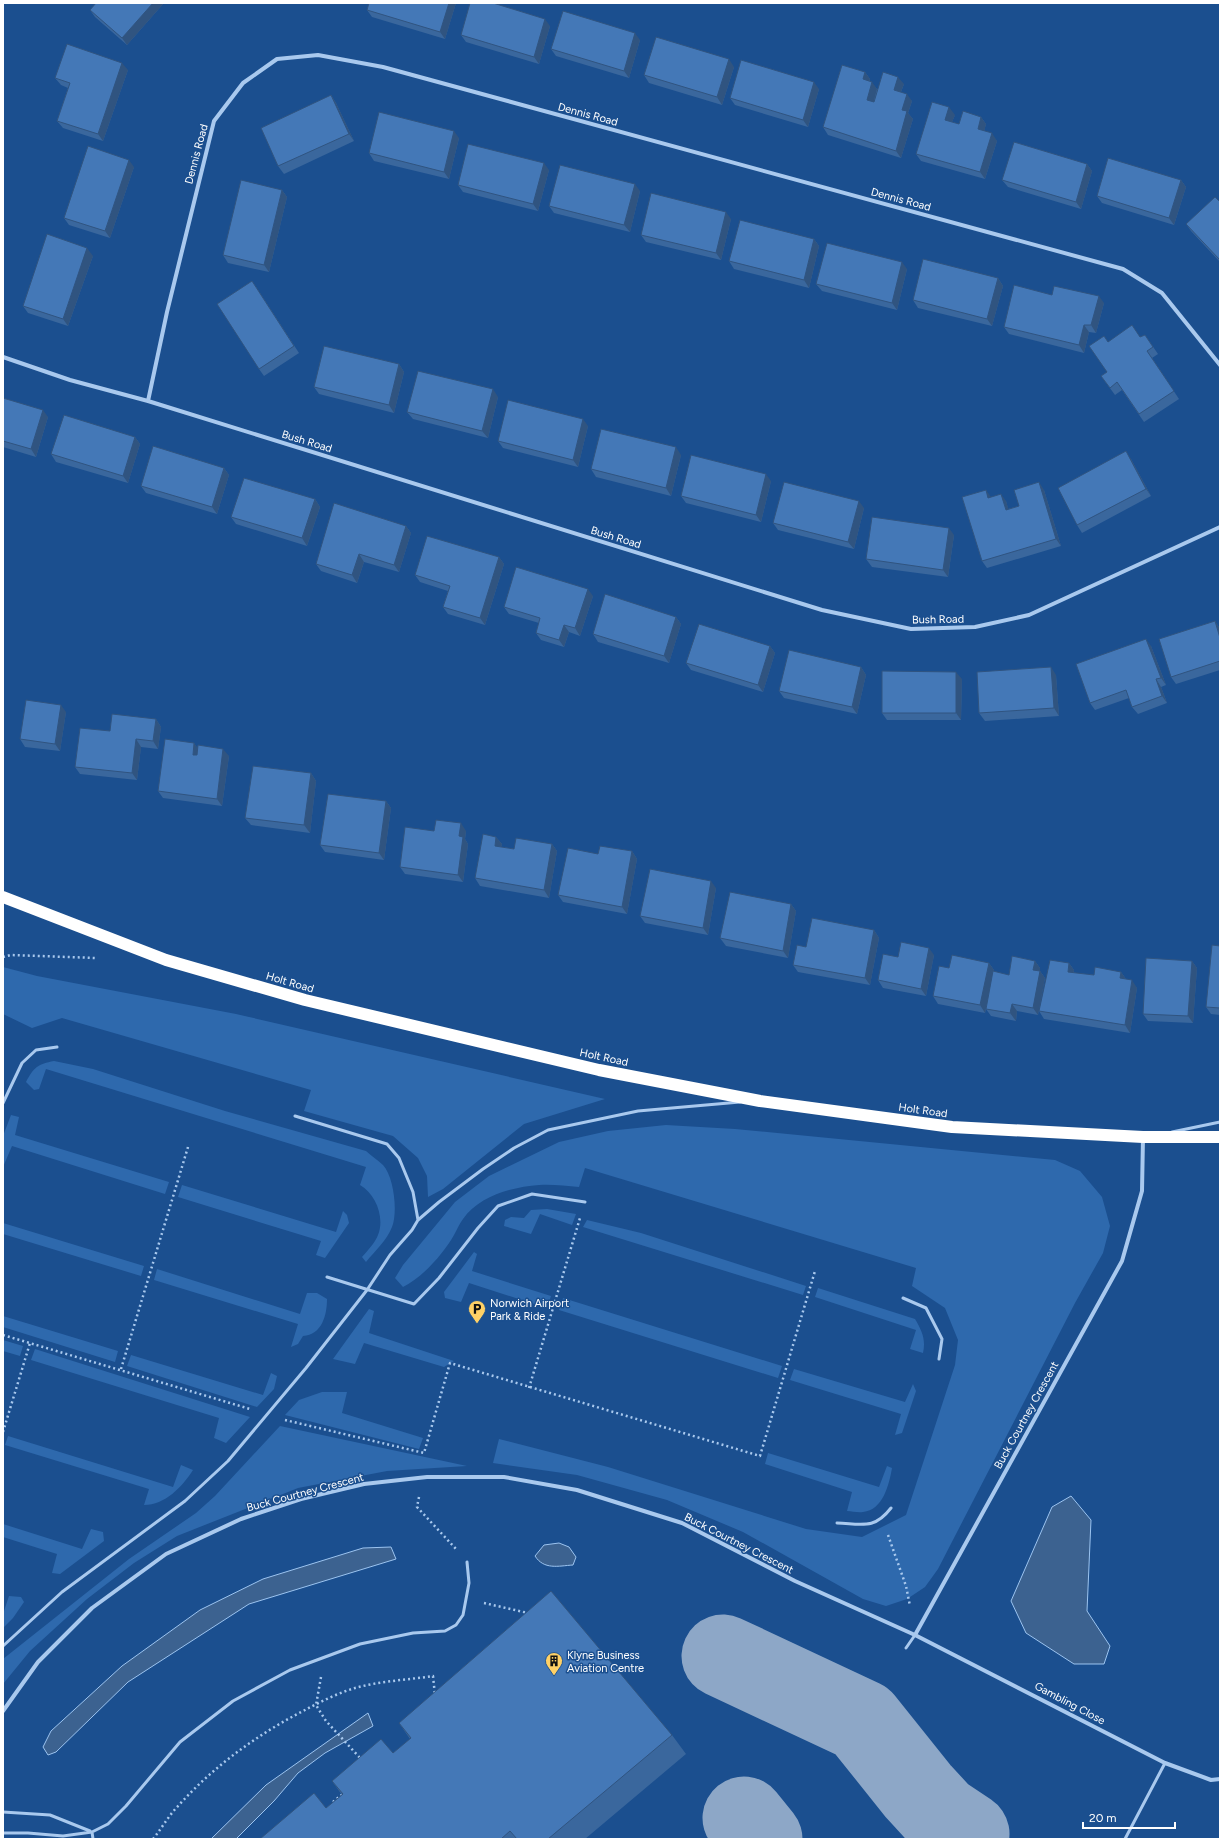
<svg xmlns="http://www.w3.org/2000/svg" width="1223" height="1842" font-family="Figtree,sans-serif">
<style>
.green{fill:#2e69ad}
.water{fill:#3c6290;stroke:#9cc4f0}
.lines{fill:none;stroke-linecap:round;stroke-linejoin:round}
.taxiway{stroke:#8da7c7;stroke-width:83}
.path{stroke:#a9c9ee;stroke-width:2.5;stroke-dasharray:2 3;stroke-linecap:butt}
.lane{stroke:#a9c9ee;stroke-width:3}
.street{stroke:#a9c9ee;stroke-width:4}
.highway{stroke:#fff;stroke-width:12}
.wall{fill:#3a679d}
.shaded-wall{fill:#305480}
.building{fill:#4478b7;stroke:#305480}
.labels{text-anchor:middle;stroke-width:3;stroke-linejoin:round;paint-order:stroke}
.street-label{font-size:11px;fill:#fff;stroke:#1b4f8f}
.poi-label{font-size:11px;fill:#fff;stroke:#1b4f8f;text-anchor:start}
</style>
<rect width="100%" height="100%" fill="#1b4f8f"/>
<path class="green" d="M3 967 37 976 236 1014 605 1099 524 1124 443 1189 428 1197 427 1176 418 1158 393 1136 304 1111 311 1090 62 1018 32 1028 3 1014Z
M54 1061 93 1069 225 1111 366 1151C371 1156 378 1160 383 1165 394 1177 398 1212 392 1227 387 1240 375 1251 366 1262L362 1257C367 1251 375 1243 378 1235 385 1218 376 1194 360 1185L366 1167 46 1069 39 1089 34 1090 26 1082C34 1067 38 1064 54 1061Z
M11 1115 19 1117 15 1135 169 1182 165 1194 12 1146 3 1167V1136Z
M666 1125 735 1129 1055 1160 1080 1171 1102 1197 1110 1226 1103 1253 1075 1303 938 1569 925 1587 907 1599 886 1606 863 1599 743 1532 667 1500 577 1475 493 1463 499 1439 608 1467 806 1529 862 1537 906 1515 955 1365 958 1340 945 1308 912 1286 916 1268 585 1168 579 1187C566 1186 552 1184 539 1185 512 1187 479 1196 463 1219 459 1224 457 1230 454 1235 444 1253 422 1278 403 1287L395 1278 403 1265 455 1202 489 1176 559 1142 608 1131Z
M182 1185 336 1232 343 1211 347 1215 349 1223 325 1258 316 1255 321 1241 178 1197Z
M547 1209 576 1214 572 1225 540 1214 531 1234 504 1226 505 1220 511 1217 524 1218 531 1210Z
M587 1220 641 1233 806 1286 803 1295 583 1227Z
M3 1223 144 1266 141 1276 3 1234Z
M474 1252 477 1254 472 1271 551 1296 547 1308 469 1283 461 1302 445 1298 444 1292Z
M157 1269 300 1314 307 1293H317L327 1299C327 1315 322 1335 303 1336L298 1344 291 1347 298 1324 154 1280Z
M818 1288 915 1319C922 1331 926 1339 923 1353L910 1349 916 1330 815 1297Z
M563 1298 782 1366 778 1378 559 1310Z
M369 1309 374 1311 369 1333 454 1361 444 1367 364 1343 355 1364 333 1359Z
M3 1316 118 1351 115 1362 3 1327Z
M3 1340 23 1346 20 1356 3 1351Z
M35 1349 250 1417 226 1443 214 1438 219 1418 31 1360Z
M131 1355 263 1395 271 1373 277 1376 274 1389 257 1407 127 1366Z
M794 1369 905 1402 913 1384 916 1391 902 1433 895 1435 901 1414 790 1380Z
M322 1392H347L342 1413 423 1438 419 1449 285 1415 299 1400Z
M280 1426 467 1466 387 1471 298 1488 177 1536 134 1563 87 1599 30 1651 3 1684V1659L129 1559 196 1513 215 1496Z
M8 1436 173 1487 181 1465 193 1470C182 1487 165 1505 144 1505L149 1489 5 1445Z
M768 1453 879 1487 887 1466 892 1468C889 1485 883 1510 863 1512 858 1513 852 1511 847 1511L852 1492 765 1464Z
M3 1524 82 1549 91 1529 103 1532 104 1541 60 1574 52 1573 57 1554 3 1537Z
M9 1596 21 1597 24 1602 13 1618 3 1628V1614Z"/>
<path class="water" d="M1071 1496 1091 1520 1087 1611 1110 1646 1104 1664H1074L1026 1633 1011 1601 1052 1507Z
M559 1543 569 1547 576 1557 573 1565C558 1566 544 1570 535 1556L544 1545Z
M391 1547 396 1559 249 1604 128 1682 56 1752 48 1755 43 1747 51 1731 122 1666 200 1610 263 1579 363 1548Z
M368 1713 373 1726 325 1753 298 1773 274 1801 236 1839H211L266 1785Z"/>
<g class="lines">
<path class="taxiway" d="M723 1656 862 1721 918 1791 941 1816 968 1834
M744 1818 761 1839"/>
<path class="path" d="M3 957 11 955 96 958
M3 1335 250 1409
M121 1369 188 1147
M529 1388 580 1218
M285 1420 424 1453 450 1363 760 1456 815 1271
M3 1432 30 1343
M419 1497 417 1507 456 1549
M888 1535 906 1586 910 1606
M484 1603 528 1613
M321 1677 316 1705 326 1721 361 1759
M333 1802 344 1793
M153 1839C162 1828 169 1815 179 1805 214 1766 258 1734 305 1710 320 1702 338 1693 355 1688 380 1681 407 1680 433 1676L435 1695"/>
<path class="lane" d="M3 1103 22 1063 36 1050 57 1047
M295 1116 387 1144 399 1158 413 1192 418 1220
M1172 1132 1220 1122
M327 1277 414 1304 439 1278 478 1228 498 1206 532 1194 585 1202
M903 1298 926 1308 942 1339 939 1359
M837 1523C862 1524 874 1530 891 1508
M3 1646 62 1592 185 1501 228 1461 306 1368 367 1290 390 1255 412 1230 418 1220 439 1202 483 1169 514 1148 548 1130 638 1111 740 1102
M906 1648 915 1635
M3 1812 50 1815 90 1831
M92 1832 93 1839
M3 1833H28L63 1836 92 1832 108 1824 126 1806 180 1742 233 1701 290 1670 360 1644 413 1633 445 1631 456 1625 463 1615 469 1583 467 1562
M1125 1839 1165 1763"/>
<path class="street" d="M3 357 70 380 148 401 822 610 911 629 975 627 1029 615 1220 527
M148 401 167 312 214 121 243 83 277 59 318 55 383 67 1123 269 1162 293 1220 365
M915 1635 1122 1261 1142 1191 1143 1137
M3 1711 38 1662 92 1608 166 1554 241 1519 301 1499 364 1484 427 1477H504L577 1490 682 1523 795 1581 915 1635 1165 1763 1211 1780 1220 1779"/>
<path class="highway" d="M3 897 166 960 305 1000 599 1070 760 1101 952 1127 1143 1137H1220"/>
</g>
<path class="wall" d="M164 3 127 45 95 17 90 10Z
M369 3H456L445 39 372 17 367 10Z
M550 26 539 64 466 42 461 35Z
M640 40 629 78 556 56 551 49Z
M734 67 722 105 649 83 644 75Z
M128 70 103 141 63 128 57 121 68 88 61 85 55 78Z
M865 72 870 79V81L877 89 904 84 901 92 912 101 908 113 913 119 901 158 828 135 823 127Z
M819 89 808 127 735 105 730 98Z
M331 95 336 103 354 141 284 174 278 166Z
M955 115 952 122 959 124 981 117 986 124 984 131 997 141 985 179 921 161 916 154Z
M459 138 449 179 374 161 369 153Z
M1087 164 1092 171 1081 209 1008 187 1002 180Z
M134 167 110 238 69 225 64 218Z
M549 170 538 211 463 192 458 185Z
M1181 180 1186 187 1174 225 1102 203 1097 196Z
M282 190 287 197 269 272 228 263 223 255Z
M640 191 630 232 554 213 549 206Z
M1220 202V262L1191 231 1186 224Z
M731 219 721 260 646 242 641 235Z
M814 239 819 246 809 288 734 269 729 261Z
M93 256 68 326 28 313 23 306Z
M907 269 897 310 822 291 816 284Z
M998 278 1003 286 992 326 918 308 913 300Z
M252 281 299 353 264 376 259 369Z
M1104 303 1096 333 1089 332 1084 353 1009 334 1004 327Z
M1145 335 1158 354 1152 358 1179 399 1144 422 1122 390 1115 395 1101 376 1107 372 1109 342 1140 337Z
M399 364 404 372 394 413 319 394 314 387Z
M498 397 488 438 413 419 407 412Z
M3 398 48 417 36 457 3 447Z
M588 426 578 467 503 448 498 441Z
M135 437 140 444 128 483 56 462 51 454Z
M681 455 671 496 596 477 591 469Z
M1131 459 1151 496 1082 533 1077 525Z
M224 468 229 475 217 514 146 493 141 486Z
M771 481 761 522 686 503 681 496Z
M1044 490 1061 546 987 568 982 561 991 497 1006 501 1008 509 1019 506Z
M315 499 320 507 307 546 236 524 231 517Z
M864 508 854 549 778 530 773 523Z
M406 526 411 533 399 572 364 562 357 583 321 571 316 564Z
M954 535 948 577 872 567 866 559Z
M499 557 504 564 485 625 448 614 443 607 448 591 420 582 415 575Z
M593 596 580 636 569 632 564 647 541 640 536 633 539 623 509 614 504 607Z
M676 617 681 624 669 663 598 642 593 634Z
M1215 621 1220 629V670L1176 684 1171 677Z
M770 646 775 653 763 692 691 670 686 663Z
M1151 646 1166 685 1161 687 1167 703 1138 714 1132 707 1129 698 1095 710 1090 703Z
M861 667 866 675 857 714 784 698 779 691Z
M1056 675 1059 716 985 721 979 713Z
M962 679 961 720H887L882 713Z
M66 712 60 751 25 747 20 739Z
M156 719 161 727 158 749 141 747 137 780 80 774 75 767 110 731Z
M194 743 197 748 229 756 222 806 163 798 158 791Z
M311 773 316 781 310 833 251 825 245 818Z
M386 801 391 808 384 860 325 852 320 845Z
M434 831H466L465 839 468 844 463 882 405 874 400 867Z
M496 837 502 844 501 847 514 849 552 844 557 851 549 898 480 886 475 878Z
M632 851 637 859 627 914 563 902 558 895 598 854Z
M716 888 708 935 645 923 640 916Z
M791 904 796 911 788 958 726 946 720 938Z
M874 930 879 938 870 985 798 972 793 965 806 947Z
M1220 946V1015L1211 1014 1206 1007Z
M934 955 926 996 883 988 878 980 898 957Z
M1035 961 1040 968V971L1045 978 1038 1015 1017 1011 1016 1021 991 1016 986 1009 985 1013 938 1004 933 996 949 968 989 963 994 970V972L1009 975Z
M1192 961 1197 968 1193 1023 1148 1021 1143 1014Z
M1069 963 1074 970V973L1094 975 1121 972 1126 979 1137 988 1130 1033 1044 1019 1039 1011Z
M399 1723 672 1735 686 1754 585 1839H260L326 1808 342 1795 332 1781 393 1753 410 1739Z"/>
<path class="shaded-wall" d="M153 3H164L127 45 122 38Z
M449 3H456L445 39 440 32Z
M545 19 550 26 539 64 534 57Z
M635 33 640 40 629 78 624 71Z
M729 59 734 67 722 105 717 97Z
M122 63 128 70 103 141 98 134Z
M865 72 870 79 868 86 863 79Z
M898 77 904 84 899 97 894 90Z
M814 82 819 89 808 127 803 120Z
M872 82 877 89 872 108 867 100Z
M907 94 912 101 908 113 913 119 901 158 896 151 902 110Z
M331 95 336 103 354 141 349 134Z
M949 107 955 115 950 127 945 120Z
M981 117 986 124 983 136 978 129Z
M454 131 459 138 449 179 444 172Z
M992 133 997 141 985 179 980 172Z
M129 160 134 167 110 238 105 231Z
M544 163 549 170 538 211 533 204Z
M1087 164 1092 171 1081 209 1076 202Z
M1181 180 1186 187 1174 225 1169 218Z
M635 184 640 191 630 232 624 225Z
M282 190 287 197 269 272 264 265Z
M726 212 731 219 721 260 716 253Z
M814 239 819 246 809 288 804 280Z
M87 248 93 256 68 326 63 319Z
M902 262 907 269 897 310 892 303Z
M998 278 1003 286 992 326 987 319Z
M1099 296 1104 303 1096 333 1091 325Z
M1084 325 1089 332 1084 353 1079 345Z
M399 364 404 372 394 413 389 405Z
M493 389 498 397 488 438 482 431Z
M43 410 48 417 36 457 31 449Z
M583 419 588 426 578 467 573 460Z
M135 437 140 444 128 483 123 476Z
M676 447 681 455 671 496 666 488Z
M1126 451 1131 459 1151 496 1146 489Z
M224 468 229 475 217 514 212 507Z
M766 474 771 481 761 522 756 515Z
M1039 482 1044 490 1061 546 1056 539Z
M986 490 991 497 988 498Z
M1001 494 1006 501 1011 517 1006 510Z
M315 499 320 507 307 546 302 538Z
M859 501 864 508 854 549 848 542Z
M406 526 411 533 399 572 394 565Z
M949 528 954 535 948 577 943 570Z
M359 554 364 562 357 583 352 575Z
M499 557 504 564 485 625 480 618Z
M588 589 593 596 580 636 575 628Z
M676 617 681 624 669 663 664 656Z
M1215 621 1220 629V638Z
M564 625 569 632 564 647 559 640Z
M1146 639 1151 646 1166 685 1161 678Z
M770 646 775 653 763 692 758 685Z
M861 667 866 675 857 714 852 707Z
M1051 667 1056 675 1059 716 1054 708Z
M956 672 962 679 961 720 956 713Z
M1156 679 1161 687 1167 703 1162 696Z
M61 705 66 712 60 751 55 744Z
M156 719 161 727 158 749 153 741Z
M136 739 141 747 137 780 132 773Z
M194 743 199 750 198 762 193 755Z
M223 749 229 756 222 806 217 799Z
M311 773 316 781 310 833 304 825Z
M386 801 391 808 384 860 379 853Z
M461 823 466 831 465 839 468 844 463 882 458 875 459 836Z
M496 837 502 844 500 853 495 846Z
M552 844 557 851 549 898 544 890Z
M632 851 637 859 627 914 622 907Z
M711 881 716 888 708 935 703 928Z
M791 904 796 911 788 958 783 951Z
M874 930 879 938 870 985 865 978Z
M929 948 934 955 926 996 921 989Z
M1035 961 1040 968V971L1045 978 1038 1015 1033 1008V970Z
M1192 961 1197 968 1193 1023 1188 1016Z
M989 963 994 970 985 1013 980 1005Z
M1069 963 1074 970 1073 979 1068 972Z
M1121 972 1126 979 1125 986 1120 978Z
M1132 980 1137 988 1130 1033 1125 1025Z
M1012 1004 1017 1011 1016 1021 1010 1013Z"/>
<path class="building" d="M96 3H153L122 38 90 10Z
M369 3H449L440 32 367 10Z
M470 3H493L545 19 534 57 461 35Z
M563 11 635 33 624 71 551 49Z
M656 37 729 59 717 97 644 75Z
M67 44 122 63 98 134 57 121 70 83 55 78Z
M741 60 814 82 803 120 730 98Z
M842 65 865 72 863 79 872 82 867 100 874 102 883 72 898 77 894 90 907 94 902 110 907 111 896 151 823 127Z
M331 95 349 134 278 166 261 128Z
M932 102 949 107 945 120 959 124 963 111 981 117 978 129 992 133 980 172 916 154Z
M379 112 454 131 444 172 369 153Z
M1014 142 1087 164 1076 202 1002 180Z
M468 144 544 163 533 204 458 185Z
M88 146 129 160 105 231 64 218Z
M1108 158 1181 180 1169 218 1097 196Z
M560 165 635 184 624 225 549 206Z
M241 180 282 190 264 265 223 255Z
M651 193 726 212 716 253 641 235Z
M1215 197 1220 202V260L1186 224Z
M740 220 814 239 804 280 729 261Z
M47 234 87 248 63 319 23 306Z
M827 243 902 262 892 303 816 284Z
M923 259 998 278 987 319 913 300Z
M252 281 294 346 259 369 217 304Z
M1014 285 1052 295 1054 286 1099 296 1091 325H1084L1079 345 1004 327Z
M1132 325 1140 337 1145 335 1153 347 1147 351 1174 391 1139 414 1117 382 1110 388 1101 376 1107 372 1089 346 1104 336 1108 342Z
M324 346 399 364 389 405 314 387Z
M418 371 493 389 482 431 407 412Z
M3 398 43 410 31 449 3 441Z
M508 400 583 419 573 460 498 441Z
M64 415 135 437 123 476 51 454Z
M601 429 676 447 666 488 591 469Z
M153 446 224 468 212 507 141 486Z
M1126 451 1146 489 1077 525 1058 488Z
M691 455 766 474 756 515 681 496Z
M244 478 315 499 302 538 231 517Z
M784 482 859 501 848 542 773 523Z
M1039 482 1056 539 982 561 962 497 986 490 988 498 1001 494 1006 510 1019 506 1014 490Z
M334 503 406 526 394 565 359 554 352 575 316 564Z
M872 517 949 528 943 570 866 559Z
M427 536 499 557 480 618 443 607 450 586 415 575Z
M516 567 588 589 575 628 564 625 559 640 536 633 540 618 504 607Z
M605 594 676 617 664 656 593 634Z
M1215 621 1220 638V661L1171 677 1159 639Z
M699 624 770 646 758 685 686 663Z
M1146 639 1161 678 1156 679 1162 696 1132 707 1126 690 1090 703 1076 664Z
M789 650 861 667 852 707 779 691Z
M1051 667 1054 708 979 713 977 672Z
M882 671 956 672V713H882Z
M26 700 61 705 55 744 20 739Z
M112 714 156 719 153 741 136 739 132 773 75 767 80 728 110 731Z
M165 739 194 743 193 755H197L198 745 223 749 217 799 158 791Z
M253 766 311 773 304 825 245 818Z
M328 794 386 801 379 853 320 845Z
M436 820 461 823 459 836 463 837 458 875 400 867 405 827 434 831Z
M483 834 496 837 495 846 514 849 516 838 552 844 544 890 475 878Z
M600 846 632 851 622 907 558 895 568 848 598 854Z
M650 869 711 881 703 928 640 916Z
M730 892 791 904 783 951 720 938Z
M812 918 874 930 865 978 793 965 797 945 806 947Z
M901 942 929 948 921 989 878 980 883 954 898 957Z
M1212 945 1220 946V1008L1206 1007Z
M952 955 989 963 980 1005 933 996 939 966 949 968Z
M1012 956 1035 961 1033 970 1040 971 1033 1008 1012 1004 1010 1013 986 1009 993 971 1009 975Z
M1146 958 1192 961 1188 1016 1143 1014Z
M1050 960 1069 963 1068 972 1094 975 1095 967 1121 972 1120 978 1132 980 1125 1025 1039 1011Z
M551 1591 672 1735 548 1839H517L510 1831 501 1839H260L314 1793 326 1808 343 1794 332 1781 381 1739 393 1753 411 1738 399 1723Z"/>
<defs>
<symbol id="parking-pin" viewBox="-11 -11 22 30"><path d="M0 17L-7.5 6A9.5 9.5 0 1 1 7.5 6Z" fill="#ffd166" stroke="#1b4f8f"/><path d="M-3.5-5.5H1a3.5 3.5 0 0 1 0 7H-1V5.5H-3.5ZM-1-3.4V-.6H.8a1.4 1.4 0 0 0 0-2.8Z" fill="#111"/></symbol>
<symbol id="building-pin" viewBox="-11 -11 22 30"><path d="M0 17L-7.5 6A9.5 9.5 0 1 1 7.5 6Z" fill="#ffd166" stroke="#1b4f8f"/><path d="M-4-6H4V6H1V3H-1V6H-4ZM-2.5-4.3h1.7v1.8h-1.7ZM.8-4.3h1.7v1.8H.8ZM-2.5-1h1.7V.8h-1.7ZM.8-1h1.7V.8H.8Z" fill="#111"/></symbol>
</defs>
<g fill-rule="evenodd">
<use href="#parking-pin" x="467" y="1299" width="20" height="27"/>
<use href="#building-pin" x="544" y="1651" width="20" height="27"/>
</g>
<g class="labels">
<g class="street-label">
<text transform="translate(588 114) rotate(15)" y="4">Dennis Road</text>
<text transform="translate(196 154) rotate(-75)" y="4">Dennis Road</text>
<text transform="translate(901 199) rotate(15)" y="4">Dennis Road</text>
<text transform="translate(307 441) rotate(17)" y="4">Bush Road</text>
<text transform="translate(616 537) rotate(17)" y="4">Bush Road</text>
<text transform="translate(938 619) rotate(-1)" y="4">Bush Road</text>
<text transform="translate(290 982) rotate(16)" y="4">Holt Road</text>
<text transform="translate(604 1057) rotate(12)" y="4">Holt Road</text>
<text transform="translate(923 1110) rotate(8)" y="4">Holt Road</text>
<text transform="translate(1026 1415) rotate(-61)" y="4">Buck Courtney Crescent</text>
<text transform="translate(305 1492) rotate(-15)" y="4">Buck Courtney Crescent</text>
<text transform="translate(739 1543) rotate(27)" y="4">Buck Courtney Crescent</text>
<text transform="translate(1070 1703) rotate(28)" y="4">Gambling Close</text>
</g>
<g class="poi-label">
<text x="490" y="1307">Norwich Airport<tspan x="490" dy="13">Park &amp; Ride</tspan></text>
<text x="567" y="1659">Klyne Business<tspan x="567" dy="13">Aviation Centre</tspan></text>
</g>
</g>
<rect width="1223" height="1842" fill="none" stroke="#ffffff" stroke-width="8"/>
<path d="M1083 1822v6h92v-6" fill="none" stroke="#ffffff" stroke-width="2"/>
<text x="1089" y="1822" font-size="12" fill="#ffffff" stroke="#1b4f8f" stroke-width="3" paint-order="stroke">20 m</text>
</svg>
